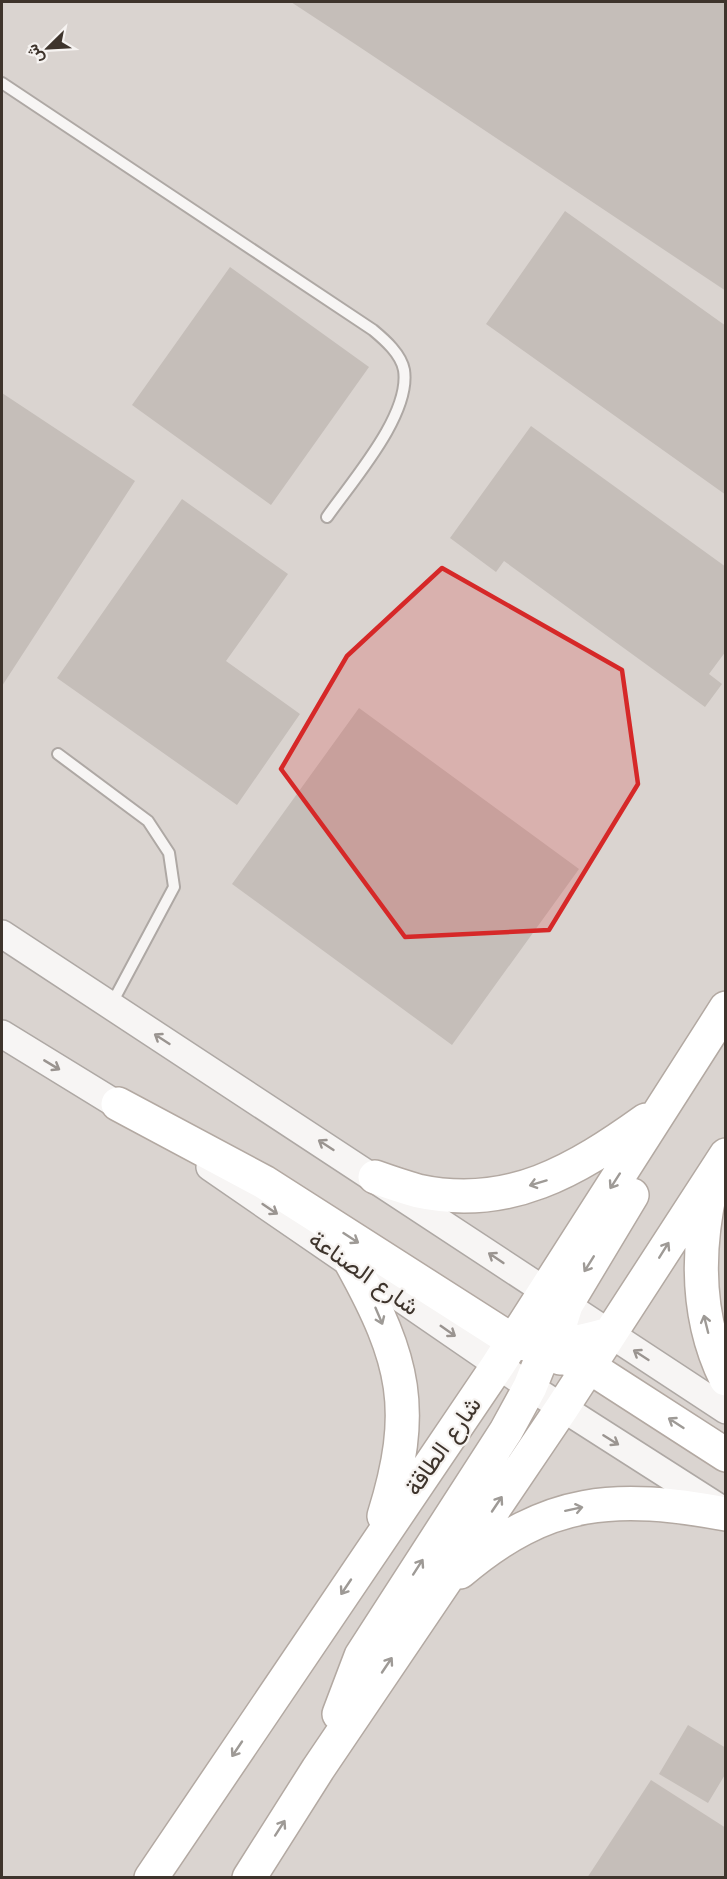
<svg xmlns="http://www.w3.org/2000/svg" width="727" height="1879" font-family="Jost,Vazirmatn,sans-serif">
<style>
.built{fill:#dad4d0}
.building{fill:#c5beb9}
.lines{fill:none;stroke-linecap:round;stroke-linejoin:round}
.service-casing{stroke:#aea8a4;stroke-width:14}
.tertiary-casing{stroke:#aea8a4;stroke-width:30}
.primary-casing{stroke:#b3a9a2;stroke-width:36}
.service{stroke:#f7f5f4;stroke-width:10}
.tertiary{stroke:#f7f5f4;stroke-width:27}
.primary{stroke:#fff;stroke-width:33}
.oneway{stroke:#9a9490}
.oneway2{stroke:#9e9a96}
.marked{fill:#d62828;fill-opacity:0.2;stroke:#d62828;stroke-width:4.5;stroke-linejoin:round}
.labels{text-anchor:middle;stroke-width:4.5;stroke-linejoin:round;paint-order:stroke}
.street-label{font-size:24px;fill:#3e342c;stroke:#f6f3f1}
</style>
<rect width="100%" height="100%" fill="#e8e4e2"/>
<path class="built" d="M2 2H725V1877H2Z"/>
<path class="building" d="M291 2H726V291L355 44Z
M565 211 726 326V495L486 324Z
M230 267 369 367 271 505 132 405Z
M2 393 135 481 2 686Z
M531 426 726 567V651L709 674 722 684 705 707 504 561 496 572 450 538Z
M182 499 288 574 226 661 300 714 237 805 57 678Z
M359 708 579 869 452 1045 232 884Z
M688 1725 726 1748V1773L708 1803 659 1774Z
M651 1780 726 1828V1878H587Z"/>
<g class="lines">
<defs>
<path id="service" d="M2 83 373 330C385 340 401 354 404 370 411 415 352 481 327 517
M58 754 148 821 169 853 174 887 111 1005"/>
<path id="tertiary" d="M2 934 726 1410
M2 1034 134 1115
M210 1167 530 1387 724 1511"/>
<path id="primary" d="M118 1104 264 1182 513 1341C545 1351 578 1343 610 1334
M375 1177C389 1182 404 1187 418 1191 509 1211 576 1170 646 1120
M711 1187C696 1253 696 1318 726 1379
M352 1264C405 1360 417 1410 384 1516
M560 1358 561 1321 566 1305 632 1195
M568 1359 588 1366 726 1455
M460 1572C548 1497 616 1494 726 1514
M339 1714 361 1656 506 1431 530 1387 542 1357 544 1326
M151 1878 498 1365 726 1008
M249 1878 318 1769 562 1408 726 1155"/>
</defs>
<use href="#service" class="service-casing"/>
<use href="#tertiary" class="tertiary-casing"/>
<use href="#primary" class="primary-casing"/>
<use href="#service" class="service"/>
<use href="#tertiary" class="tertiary"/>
<use href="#primary" class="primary"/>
</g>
<defs><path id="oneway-shaft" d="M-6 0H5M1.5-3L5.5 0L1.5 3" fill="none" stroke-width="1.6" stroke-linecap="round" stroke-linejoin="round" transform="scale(1.5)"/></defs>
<g class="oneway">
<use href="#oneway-shaft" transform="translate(162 1039) rotate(-147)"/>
<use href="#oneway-shaft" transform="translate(52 1065) rotate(31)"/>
<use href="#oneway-shaft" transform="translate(326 1145) rotate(-147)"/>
<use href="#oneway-shaft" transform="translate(270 1209) rotate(34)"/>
<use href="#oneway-shaft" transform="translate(496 1258) rotate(-146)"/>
<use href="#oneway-shaft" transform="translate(448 1331) rotate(35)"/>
<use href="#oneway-shaft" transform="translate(641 1355) rotate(-147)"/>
<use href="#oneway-shaft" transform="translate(611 1440) rotate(32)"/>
</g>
<g class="oneway2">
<use href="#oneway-shaft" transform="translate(615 1181) rotate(123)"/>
<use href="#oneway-shaft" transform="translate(538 1183) rotate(163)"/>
<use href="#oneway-shaft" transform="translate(351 1238) rotate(33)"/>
<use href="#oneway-shaft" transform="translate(664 1250) rotate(-58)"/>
<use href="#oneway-shaft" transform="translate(589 1264) rotate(122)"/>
<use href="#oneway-shaft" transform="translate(379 1316) rotate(67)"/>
<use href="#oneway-shaft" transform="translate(706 1324) rotate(-104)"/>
<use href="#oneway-shaft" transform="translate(676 1423) rotate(-147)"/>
<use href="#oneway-shaft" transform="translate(497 1504) rotate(-56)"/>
<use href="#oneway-shaft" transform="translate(574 1509) rotate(-12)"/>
<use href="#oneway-shaft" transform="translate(418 1567) rotate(-57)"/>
<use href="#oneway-shaft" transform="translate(346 1587) rotate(124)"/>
<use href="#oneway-shaft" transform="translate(387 1665) rotate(-56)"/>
<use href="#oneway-shaft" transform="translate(237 1749) rotate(124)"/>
<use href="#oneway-shaft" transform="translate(280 1828) rotate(-57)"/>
</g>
<path class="marked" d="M442 568 622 670 638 784 549 930 405 937 281 769 347 656Z"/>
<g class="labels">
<g class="street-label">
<text transform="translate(364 1273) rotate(35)" y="8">شارع الصناعة</text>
<text transform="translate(443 1446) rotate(-55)" y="8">شارع الطاقة</text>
</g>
</g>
<rect width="727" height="1879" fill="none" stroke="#3e342c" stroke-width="6"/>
<g transform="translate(48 48) rotate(246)" stroke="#f6f3f1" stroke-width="4.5" paint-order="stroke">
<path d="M0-4.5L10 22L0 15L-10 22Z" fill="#3e342c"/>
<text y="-9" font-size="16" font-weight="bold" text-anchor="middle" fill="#3e342c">ش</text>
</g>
</svg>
